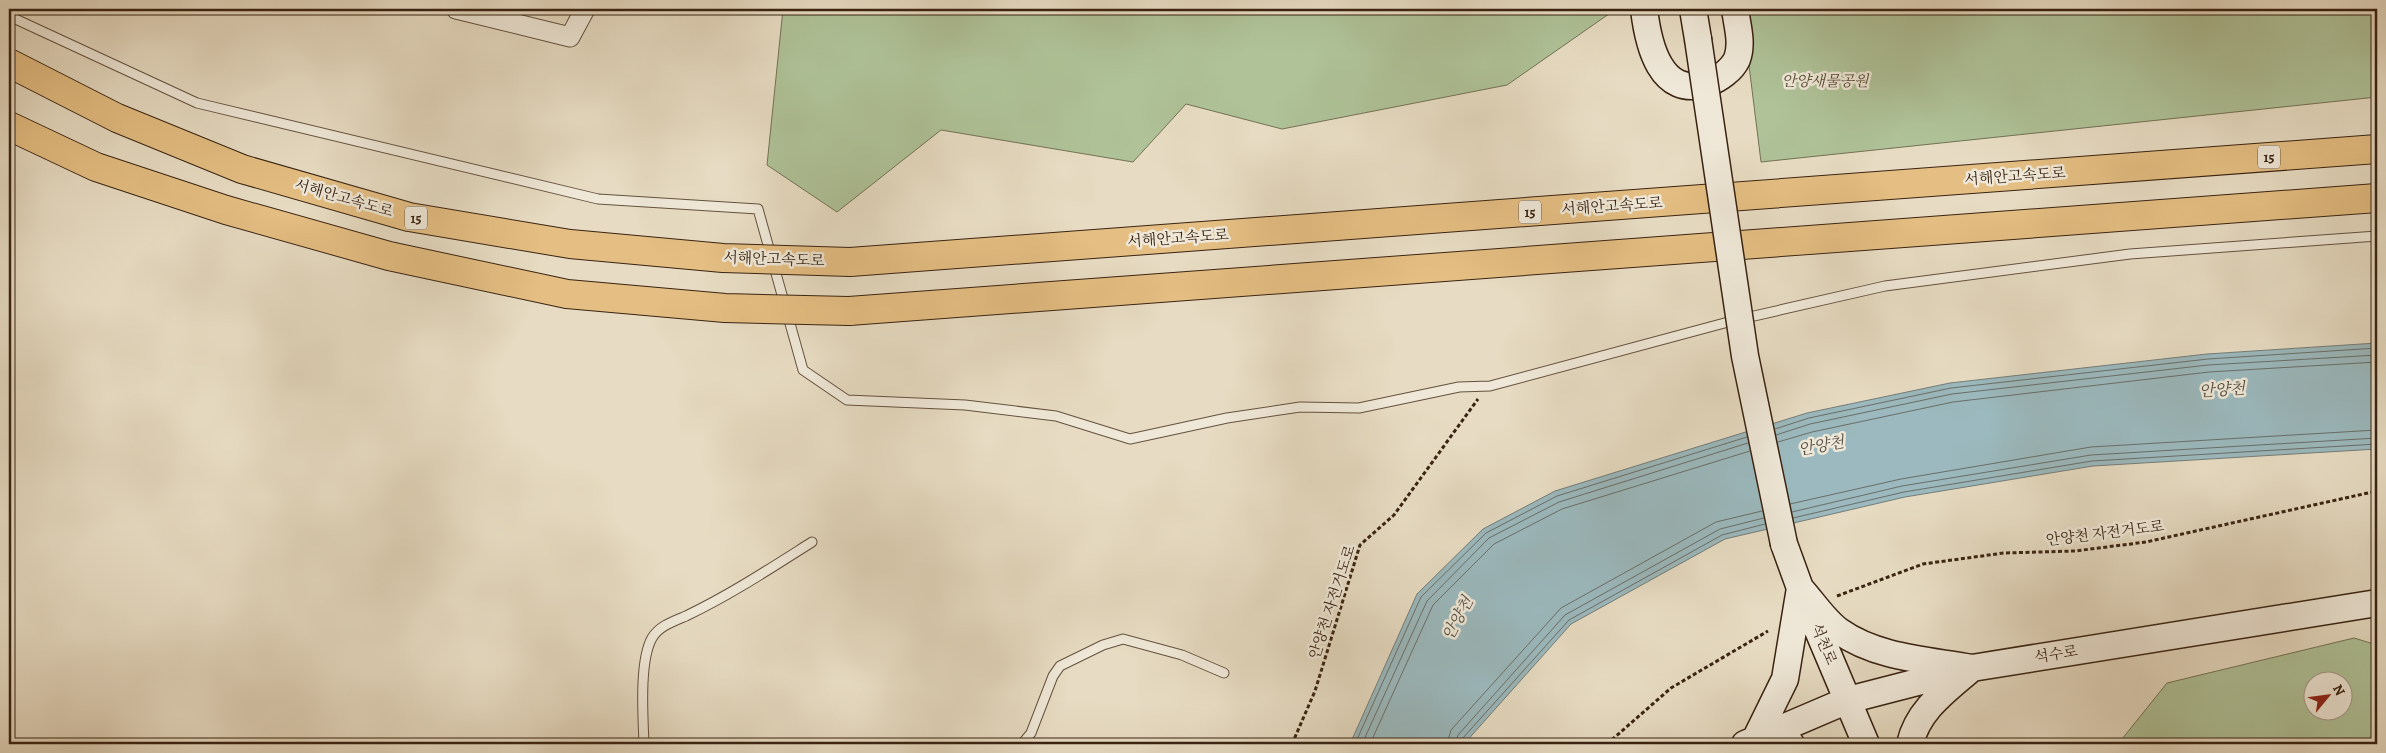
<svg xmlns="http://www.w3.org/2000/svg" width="2386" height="753" font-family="Alegreya,'Noto Serif KR',serif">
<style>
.green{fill:#afc298;stroke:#747255;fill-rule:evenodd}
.water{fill:#9bb9be;stroke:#747d79}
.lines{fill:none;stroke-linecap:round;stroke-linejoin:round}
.shore{stroke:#6a6e68;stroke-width:1}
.lane-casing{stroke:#64513e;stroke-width:11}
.street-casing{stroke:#64513e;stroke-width:21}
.secondary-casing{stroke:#392312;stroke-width:29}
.highway-casing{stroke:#392312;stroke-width:30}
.path{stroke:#392312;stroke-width:3;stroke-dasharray:4 2.5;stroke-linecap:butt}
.lane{stroke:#efe8d8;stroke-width:9}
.street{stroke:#efe8d8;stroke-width:19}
.secondary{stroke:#efe8d8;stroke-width:26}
.highway{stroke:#e4be82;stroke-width:28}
.secondary-bridge-casing{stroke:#392312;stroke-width:29;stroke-linecap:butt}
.highway-bridge-casing{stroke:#392312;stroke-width:30;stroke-linecap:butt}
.secondary-bridge{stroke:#efe8d8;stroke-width:26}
.highway-bridge{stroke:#e4be82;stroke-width:28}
.labels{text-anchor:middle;stroke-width:5;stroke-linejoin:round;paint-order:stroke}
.shield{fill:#efe8d8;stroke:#705e4d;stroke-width:1}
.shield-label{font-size:14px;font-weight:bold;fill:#392312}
.park-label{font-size:15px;font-style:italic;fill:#564b34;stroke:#efe8d8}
.street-label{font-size:15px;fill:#392312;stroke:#efe8d8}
.water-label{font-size:16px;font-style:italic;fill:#565046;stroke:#efe8d8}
</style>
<rect width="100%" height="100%" fill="#e7dcc3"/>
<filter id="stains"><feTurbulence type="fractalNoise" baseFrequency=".004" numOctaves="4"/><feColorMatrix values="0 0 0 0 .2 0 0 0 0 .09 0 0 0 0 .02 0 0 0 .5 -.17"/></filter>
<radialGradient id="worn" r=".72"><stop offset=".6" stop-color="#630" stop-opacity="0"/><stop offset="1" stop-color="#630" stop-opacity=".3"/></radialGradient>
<path class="green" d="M783 9H1616L1507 85 1282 129 1186 104 1133 162 941 130 837 212 767 165Z
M1742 9H2377V97L1761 162Z
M2354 638 2377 645V744H2118L2167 683ZM2314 680H2344V710H2314Z"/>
<path class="water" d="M2377 343V449L2093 466 1905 497 1725 539 1571 624 1464 744H1350L1417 594 1483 529 1555 491 1807 413 1950 383 2207 354Z"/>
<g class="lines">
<path class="shore" d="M1775 429 1809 418 1951 388 2208 359 2377 348
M1776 435 1810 424 1952 394 2208 365 2377 355
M1778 442 1812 432 1953 402 2209 372 2377 362
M1790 504 1901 479 2091 447 2377 430
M1792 512 1902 486 2091 455 2377 438
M1793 518 1904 492 2092 461 2377 444
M1355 744 1421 597 1486 533 1557 496 1747 437
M1362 744 1427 601 1489 538 1559 502 1748 443
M1370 744 1433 605 1494 544 1562 509 1750 451
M1447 744 1451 730 1561 608 1716 522 1762 511
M1455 744 1458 735 1565 615 1720 529 1764 518
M1461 744 1462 739 1569 620 1722 535 1765 524"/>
<defs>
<path id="lane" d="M9 16 197 103 598 199 758 209 803 370 847 400 965 405 1056 416 1130 439 1227 418 1300 407 1359 408 1459 387 1490 386 1732 321 1885 286 2130 254 2377 236
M644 744C643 717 639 661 652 638 659 626 674 621 686 616 730 595 771 568 812 542
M1022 744 1031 733 1053 676 1060 666 1103 645 1123 639 1182 655 1224 673"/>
<path id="street" d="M456 9 570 37 585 9"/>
<path id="secondary" d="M1644 9C1648 43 1660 100 1708 83 1719 79 1732 70 1737 59 1743 43 1737 25 1735 9
M1693 9 1698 39
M1784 544 1800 588 1866 744
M1745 744 1848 700 1972 668 2377 603
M1791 744 1756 738 1785 679 1800 588C1812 601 1824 620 1839 631 1877 658 1928 660 1972 668 1947 690 1918 709 1910 744"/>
<path id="highway" d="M850 262 2377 149
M849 311 2377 198"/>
</defs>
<use href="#lane" class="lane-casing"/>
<use href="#street" class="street-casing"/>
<use href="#secondary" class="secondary-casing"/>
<use href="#highway" class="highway-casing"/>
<path class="path" d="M1837 596 1923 564 2004 553 2075 551 2146 542 2377 491
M1292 744 1315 691 1360 545 1394 515 1478 399
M1607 744 1671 688 1768 631"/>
<use href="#lane" class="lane"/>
<use href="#street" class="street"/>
<use href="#secondary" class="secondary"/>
<use href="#highway" class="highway"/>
<defs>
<path id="secondary-bridge" d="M1698 39 1745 356 1784 544"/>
<path id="highway-bridge" d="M9 63 117 118 242 169 409 217 570 244 723 258 850 262
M9 126 96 167 226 210 389 256 567 294 725 308 849 311"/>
</defs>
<use href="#secondary-bridge" class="secondary-bridge-casing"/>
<use href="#highway-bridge" class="highway-bridge-casing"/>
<use href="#secondary-bridge" class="secondary-bridge"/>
<use href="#highway-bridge" class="highway-bridge"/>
</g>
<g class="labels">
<g class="shield">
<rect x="2258" y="145.5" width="22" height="23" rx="4"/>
<rect x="1519" y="200.5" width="22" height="23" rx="4"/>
<rect x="405" y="206.5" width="22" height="23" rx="4"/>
</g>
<g class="shield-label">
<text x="2269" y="162">15</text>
<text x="1530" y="217">15</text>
<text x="416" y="223">15</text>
</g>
<g class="park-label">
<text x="1825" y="86">안양새물공원</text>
</g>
<g class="street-label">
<text transform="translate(2015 176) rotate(-4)" y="5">서해안고속도로</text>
<text transform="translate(344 198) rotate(16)" y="5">서해안고속도로</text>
<text transform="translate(1612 206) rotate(-4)" y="5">서해안고속도로</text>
<text transform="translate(1178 238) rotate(-4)" y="5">서해안고속도로</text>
<text transform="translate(774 259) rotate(2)" y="5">서해안고속도로</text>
<text transform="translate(2105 533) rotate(-7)" y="5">안양천 자전거도로</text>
<text transform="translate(1332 602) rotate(-72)" y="5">안양천 자전거도로</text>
<text transform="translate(1824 644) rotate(67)" y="5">석천로</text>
<text transform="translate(2056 654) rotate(-9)" y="5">석수로</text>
</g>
<g class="water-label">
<text transform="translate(2222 389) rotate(-4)" y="6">안양천</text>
<text transform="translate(1821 445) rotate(-10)" y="6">안양천</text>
<text transform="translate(1457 618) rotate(-62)" y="6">안양천</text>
</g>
</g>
<rect width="2386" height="753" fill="none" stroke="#e7dcc3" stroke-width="30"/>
<rect x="10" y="10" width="2366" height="733" fill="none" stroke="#392312" stroke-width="2.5"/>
<rect x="15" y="15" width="2356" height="723" fill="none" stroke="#392312"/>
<g transform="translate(2328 696) rotate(61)"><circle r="24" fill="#efe8d8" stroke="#a69989"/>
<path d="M0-4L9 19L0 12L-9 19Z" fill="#8f2418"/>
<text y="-8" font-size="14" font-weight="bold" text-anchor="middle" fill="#392312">N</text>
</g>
<rect width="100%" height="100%" filter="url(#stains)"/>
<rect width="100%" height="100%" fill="url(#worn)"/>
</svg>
